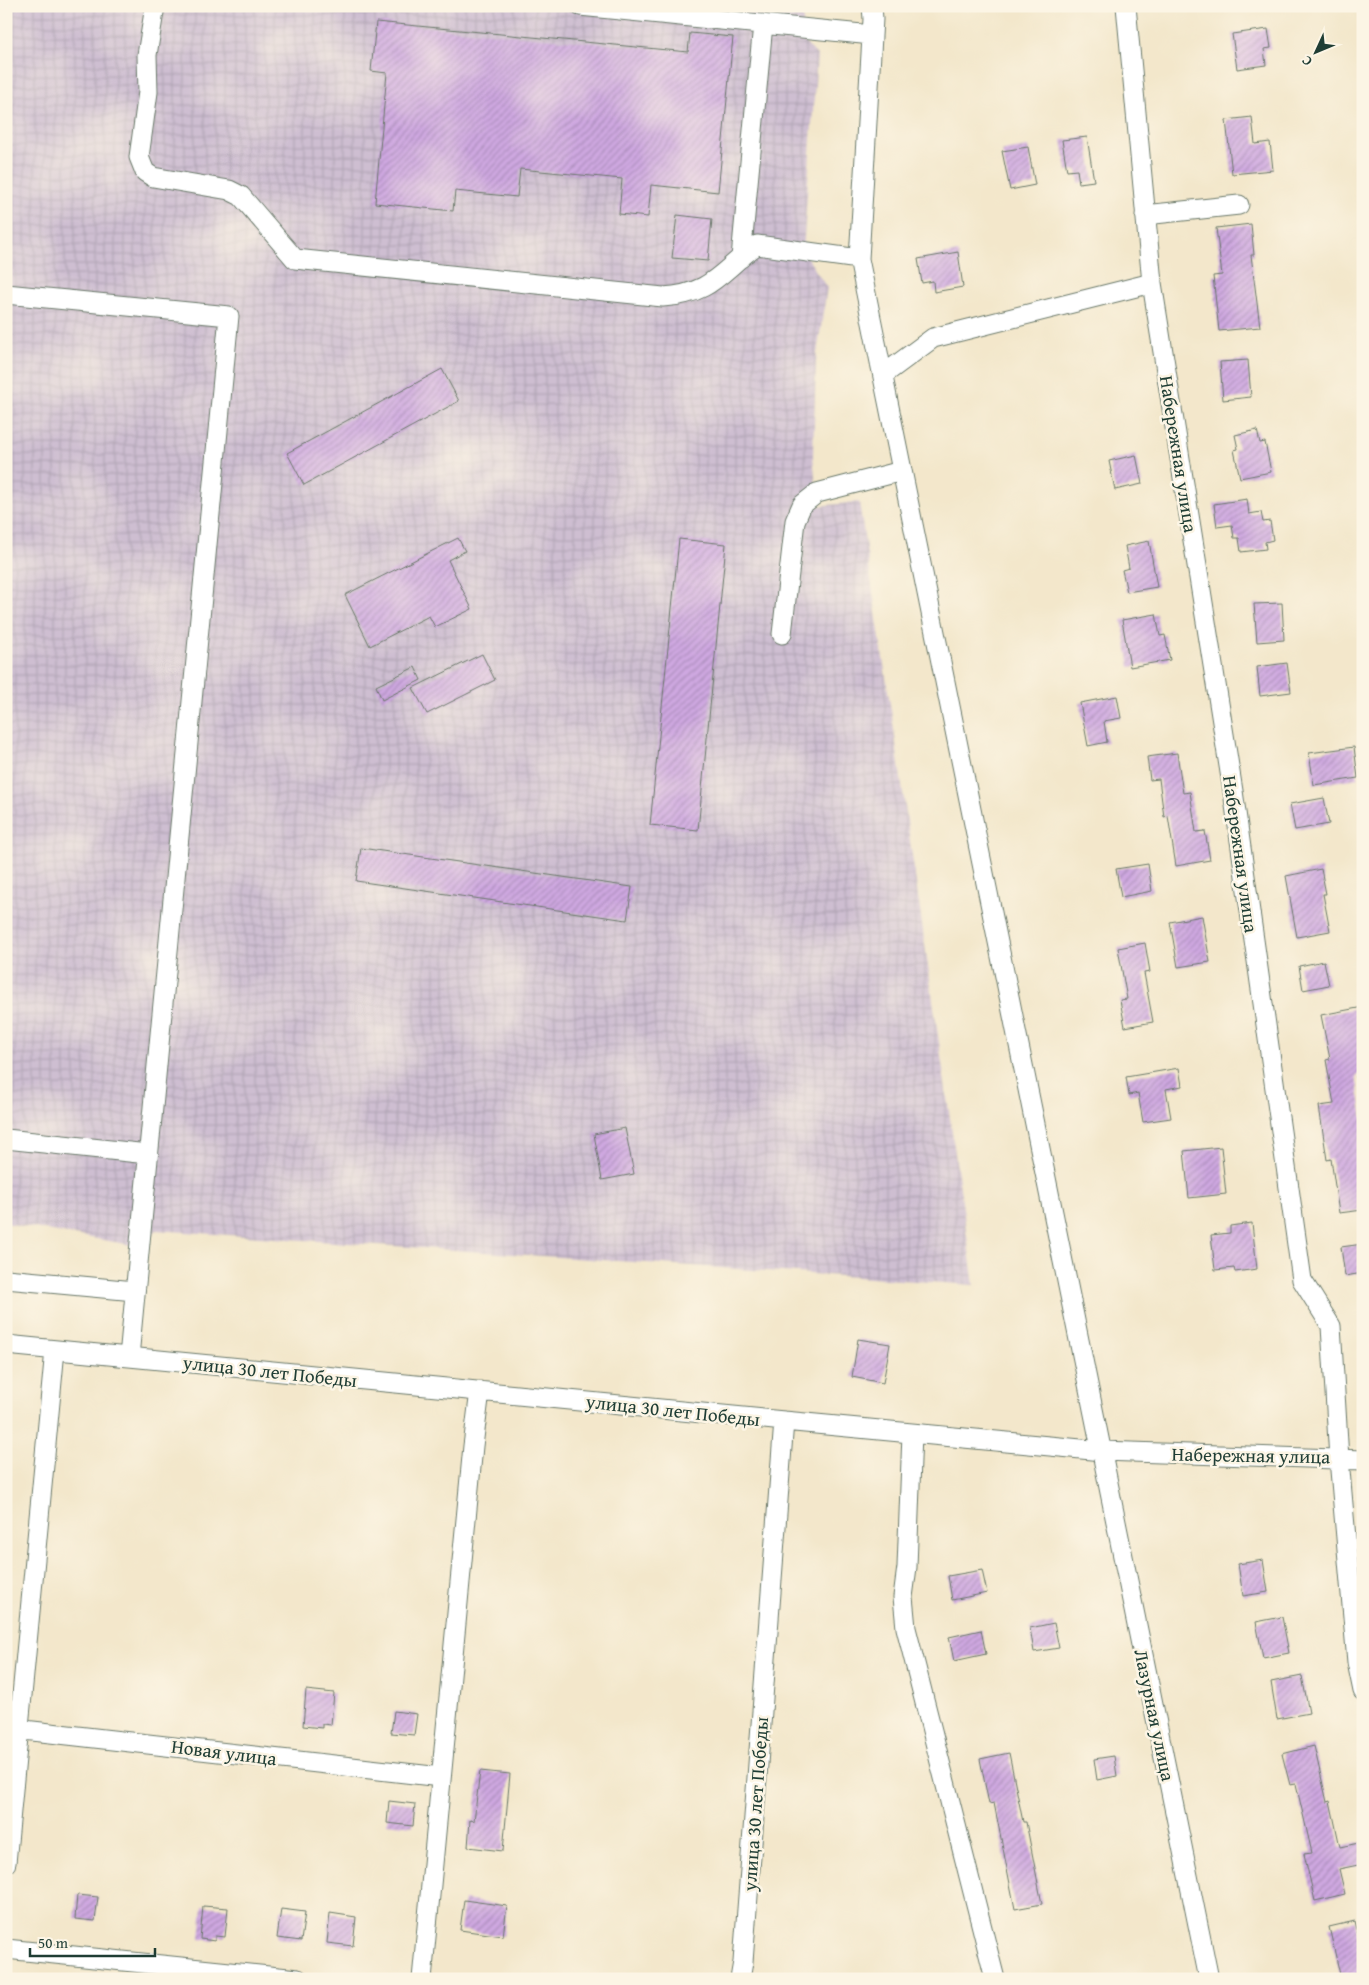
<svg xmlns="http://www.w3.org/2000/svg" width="1369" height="1985" font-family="'Gentium Book Plus',serif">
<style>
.industrial{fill:url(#industrial-grid)}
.building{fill:url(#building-hatch)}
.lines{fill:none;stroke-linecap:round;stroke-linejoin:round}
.minor-casing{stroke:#697869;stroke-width:21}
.minor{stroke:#fff;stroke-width:19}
.labels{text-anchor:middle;stroke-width:5;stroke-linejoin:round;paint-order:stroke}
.street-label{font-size:19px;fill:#1f3d34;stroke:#fcf5e5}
</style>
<defs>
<pattern id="industrial-grid" width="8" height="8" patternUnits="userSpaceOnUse" patternTransform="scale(1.25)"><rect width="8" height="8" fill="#cebed1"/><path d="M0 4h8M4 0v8" fill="none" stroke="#b0a4b4"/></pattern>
<pattern id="building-hatch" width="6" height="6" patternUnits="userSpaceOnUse" patternTransform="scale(1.25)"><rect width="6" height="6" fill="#cfa8e1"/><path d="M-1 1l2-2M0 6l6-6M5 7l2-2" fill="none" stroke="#a78ab7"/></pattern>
</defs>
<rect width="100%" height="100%" fill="#fcf5e5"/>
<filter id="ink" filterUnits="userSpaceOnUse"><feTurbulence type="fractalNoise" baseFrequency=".02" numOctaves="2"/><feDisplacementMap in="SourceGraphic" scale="10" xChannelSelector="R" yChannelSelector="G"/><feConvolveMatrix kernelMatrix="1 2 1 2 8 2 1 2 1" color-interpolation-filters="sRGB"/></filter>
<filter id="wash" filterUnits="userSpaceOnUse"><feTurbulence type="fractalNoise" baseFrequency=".0096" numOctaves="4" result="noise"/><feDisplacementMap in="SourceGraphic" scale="20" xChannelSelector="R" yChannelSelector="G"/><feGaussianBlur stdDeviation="1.12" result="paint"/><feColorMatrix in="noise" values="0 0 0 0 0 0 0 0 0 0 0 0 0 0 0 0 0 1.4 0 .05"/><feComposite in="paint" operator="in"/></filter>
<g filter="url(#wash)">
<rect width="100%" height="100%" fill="#f3e7cb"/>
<path class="industrial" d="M6 6H808L803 10V41L817 55 803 251 827 288 816 360 813 456 818 506 859 502 893 723 974 1285 156 1230 143 1247 6 1223Z"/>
<g id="blocks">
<path class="building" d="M376 22 688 52 690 33 733 37 718 192 651 185 648 217 619 214 622 179 520 169 517 197 455 191 453 211 375 203 387 73 371 71Z
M1268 29 1271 48 1264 49 1266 65 1237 69 1232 34Z
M1252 117 1255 144 1270 142 1273 170 1232 174 1226 120Z
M1087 137 1094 181 1079 183 1077 170 1067 171 1062 140Z
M1028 147 1035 185 1010 190 1002 151Z
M677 215 712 219 708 261 672 258Z
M1251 224 1254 255H1251L1260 327 1219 331 1213 276 1222 275 1216 228Z
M958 252 963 287 934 292 933 281 922 283 918 259Z
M1248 360 1251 397 1223 400 1220 362Z
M442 369 459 401 304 485 287 453Z
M1257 430 1260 443 1265 442 1271 472 1240 478 1234 450 1238 449 1235 435Z
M1136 455 1142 484 1115 490 1109 461Z
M1247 499 1249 514 1261 512 1263 522 1270 521 1273 540 1265 542 1266 549 1241 552 1239 538H1234L1232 525 1217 527 1214 504Z
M458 538 465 551 448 560 472 609 435 627 429 616 370 646 345 595Z
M679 539 726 544 698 830 650 825Z
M1149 541 1157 587 1127 592 1122 570 1129 568 1125 546Z
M1282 603 1284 640 1257 642 1254 604Z
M1156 614 1160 636 1165 635 1170 660 1130 667 1122 620Z
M482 654 495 680 427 714 413 688Z
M1287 663 1291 692 1260 696 1257 667Z
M415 667 421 680 382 700 376 686Z
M1117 696 1121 718 1104 721 1107 742 1088 746 1080 703Z
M1354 747 1358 778 1314 785 1309 753Z
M1177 753 1183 793 1190 792 1196 832 1205 831 1210 860 1176 866 1168 816 1164 817 1159 779 1150 780 1147 757Z
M1324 798 1329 824 1295 830 1290 804Z
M361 848 632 887 627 920 356 881Z
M1148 864 1152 891 1121 897 1116 869Z
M1321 869 1326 894H1323L1330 931 1297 937 1286 876Z
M1202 916 1210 962 1178 967 1170 922Z
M1145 943 1150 972 1144 973 1153 1022 1125 1027 1120 1000 1127 999 1118 948Z
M1324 961 1329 985 1303 990 1299 966Z
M1363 1007V1074L1356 1076 1363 1119V1210L1339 1213 1331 1159 1327 1160 1319 1106 1334 1104 1326 1060 1330 1059 1321 1015Z
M1179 1068 1182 1086 1166 1089 1171 1118 1143 1122 1138 1093 1129 1095 1126 1077Z
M625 1128 634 1174 602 1180 594 1134Z
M1221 1147 1226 1194 1189 1198 1184 1151Z
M1252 1223 1257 1269 1235 1272 1234 1268 1215 1270 1211 1235 1230 1233V1226Z
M1363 1244V1273L1345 1276 1341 1247Z
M858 1339 890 1344 883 1383 852 1377Z
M1263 1560 1268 1592 1243 1596 1238 1564Z
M982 1570 987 1593 952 1600 948 1576Z
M1282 1617 1289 1653 1263 1658 1256 1622Z
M1054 1623 1059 1648 1034 1652 1030 1628Z
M981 1630 986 1654 954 1661 949 1637Z
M1302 1676 1309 1713 1277 1719 1271 1682Z
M306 1690 334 1693 331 1725 322 1724V1728L303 1726Z
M394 1711 417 1714 414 1735 391 1733Z
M1314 1746 1327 1802 1330 1801 1340 1847 1363 1842V1864L1339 1869 1345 1894 1315 1901 1304 1854 1312 1853 1296 1784 1290 1785 1282 1754Z
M1009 1753 1023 1822H1026L1042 1904 1015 1909 994 1803 989 1804 980 1759Z
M1114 1756 1117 1776 1097 1780 1094 1759Z
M480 1771 510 1774 503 1851 468 1847 470 1820 474 1821Z
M389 1801 415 1804 413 1826 387 1823Z
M77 1895 98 1897 95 1921 75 1919Z
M464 1900 507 1906 503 1936 460 1930Z
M203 1906 228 1908 225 1937 215 1936V1941L200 1939Z
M281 1909 305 1912 301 1941 277 1938Z
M330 1913 356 1917 353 1946 327 1943Z
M1355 1921 1363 1954V1979H1341L1329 1927Z"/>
</g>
</g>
<g filter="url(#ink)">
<use href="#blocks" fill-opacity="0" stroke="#697869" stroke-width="1"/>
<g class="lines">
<defs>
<path id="minor" d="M155 6 147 55 148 92 139 157 145 172 153 177 229 190 241 196 295 259 663 297C713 294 721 270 757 245L859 259
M580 6 872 35
M872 6 873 19 859 259 1209 1979
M1126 6 1152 283 1233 791 1302 1280 1331 1326 1339 1459 1357 1662 1363 1691
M1145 215 1239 205
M741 258 763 24
M6 294 229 316 129 1357
M883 375 933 338 1152 283
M782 634 795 521 802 505 817 493 902 471
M6 1139 148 1154
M6 1279 135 1291
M6 1345 784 1421 743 1962 740 1979
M784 1421 1102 1451 1363 1460
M912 1433 907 1567 903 1597 906 1628 995 1979
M6 1728 441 1777
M6 1863 55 1350
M6 1949 298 1979
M422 1979 473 1446 480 1391"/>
</defs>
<use href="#minor" class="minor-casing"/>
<use href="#minor" class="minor"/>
</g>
</g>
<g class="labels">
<g class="street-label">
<text transform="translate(1179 454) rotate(81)" y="7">Набережная улица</text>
<text transform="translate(1241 854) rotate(82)" y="7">Набережная улица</text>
<text transform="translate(270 1371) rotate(6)" y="7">улица 30 лет Победы</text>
<text transform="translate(673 1410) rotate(6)" y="7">улица 30 лет Победы</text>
<text transform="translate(1251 1455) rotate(1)" y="7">Набережная улица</text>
<text transform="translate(1155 1715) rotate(78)" y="7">Лазурная улица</text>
<text transform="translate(224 1752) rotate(7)" y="7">Новая улица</text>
<text transform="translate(755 1804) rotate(-86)" y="7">улица 30 лет Победы</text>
</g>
</g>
<rect width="1369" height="1985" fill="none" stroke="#fcf5e5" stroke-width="25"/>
<g transform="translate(1316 52) rotate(226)" stroke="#fcf5e5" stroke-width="4" paint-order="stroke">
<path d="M0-4L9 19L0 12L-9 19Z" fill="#1f3d34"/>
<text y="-8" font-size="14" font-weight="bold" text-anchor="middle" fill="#1f3d34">С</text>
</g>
<path d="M30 1948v8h125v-8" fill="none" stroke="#1f3d34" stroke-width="2.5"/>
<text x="38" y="1948" font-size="15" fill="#1f3d34" stroke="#fcf5e5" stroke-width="4" paint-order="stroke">50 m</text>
</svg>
